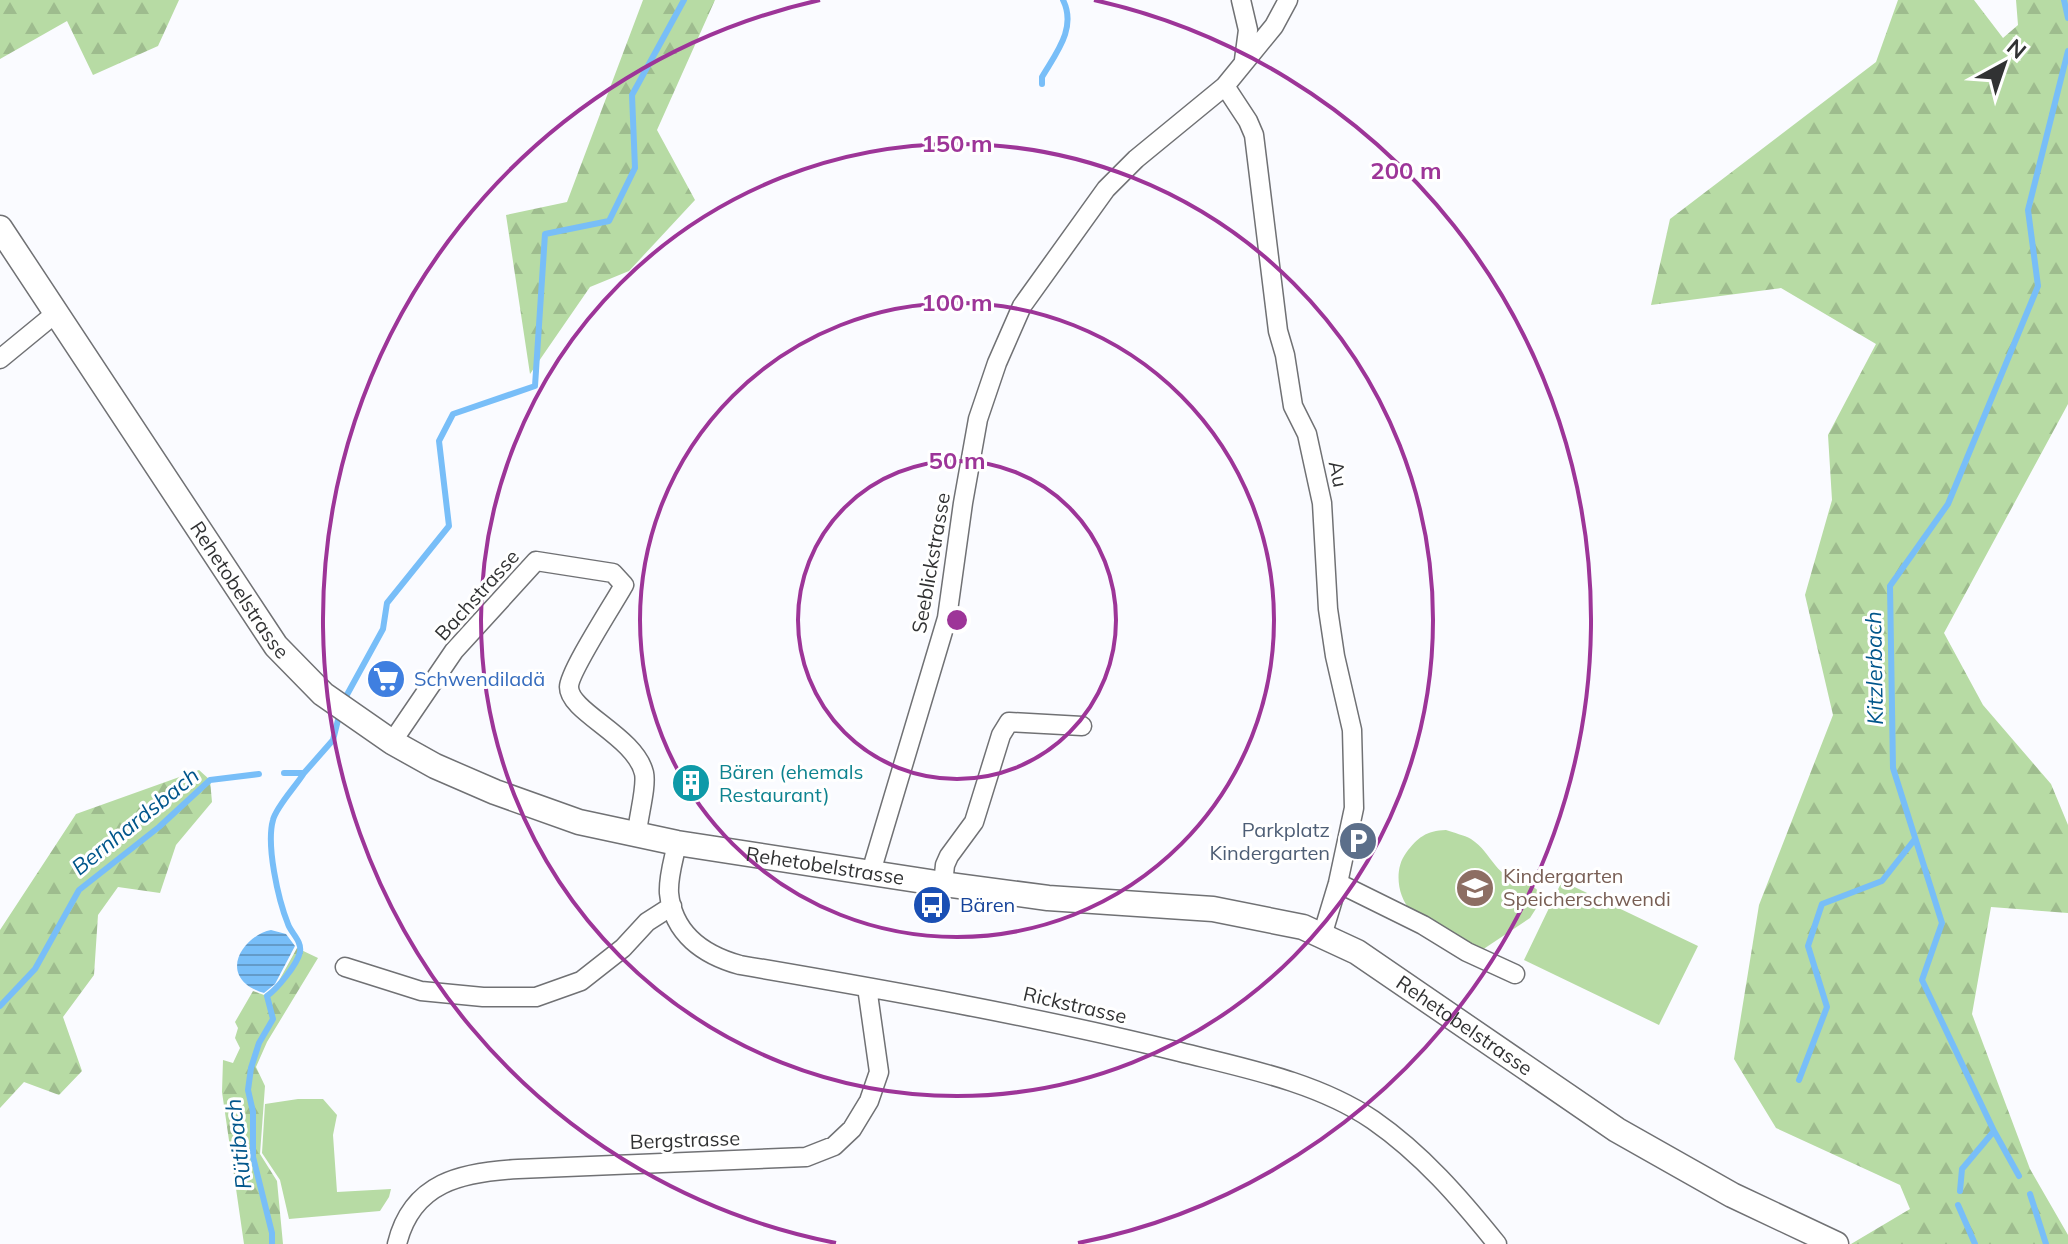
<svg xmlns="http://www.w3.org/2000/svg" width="2068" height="1244" font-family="Mulish,sans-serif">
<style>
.forest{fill:url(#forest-firs)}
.green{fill:#b7dba4}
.water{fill:url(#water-rules)}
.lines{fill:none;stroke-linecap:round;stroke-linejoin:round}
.stream{stroke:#78bef8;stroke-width:6}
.minor-casing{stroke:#707174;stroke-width:21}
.tertiary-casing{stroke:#707174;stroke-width:27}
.minor{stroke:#fff;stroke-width:18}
.tertiary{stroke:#fff;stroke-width:24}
.ring{fill:none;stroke:#9d3598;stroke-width:4}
.labels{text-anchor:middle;stroke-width:6;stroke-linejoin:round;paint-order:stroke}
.street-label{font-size:20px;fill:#313233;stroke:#fff}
.shop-label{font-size:20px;fill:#366cbe;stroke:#fff;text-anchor:start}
.culture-label{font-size:20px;fill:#0d838f;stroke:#fff;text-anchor:start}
.service-label{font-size:20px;fill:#4e5e75;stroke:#fff;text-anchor:end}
.education-label{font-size:20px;fill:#785e54;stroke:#fff;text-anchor:start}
.transit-label{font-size:20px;fill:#164399;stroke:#fff;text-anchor:start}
.water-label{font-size:22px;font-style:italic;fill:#00568b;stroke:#fff}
.centre{fill:#9d3598;stroke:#fff;stroke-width:4}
.ring-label{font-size:24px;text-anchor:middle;font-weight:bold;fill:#9d3598;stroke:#fff;stroke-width:6;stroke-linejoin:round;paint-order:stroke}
</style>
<defs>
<pattern id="forest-firs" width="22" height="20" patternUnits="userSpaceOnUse" patternTransform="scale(2)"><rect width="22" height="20" fill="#b7dba4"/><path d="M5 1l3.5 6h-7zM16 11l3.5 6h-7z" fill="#9ebc8e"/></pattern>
<pattern id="water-rules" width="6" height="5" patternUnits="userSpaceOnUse" patternTransform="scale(2)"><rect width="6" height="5" fill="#78bef8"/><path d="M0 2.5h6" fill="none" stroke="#639bc9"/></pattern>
</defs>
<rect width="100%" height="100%" fill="#fafbff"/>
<path class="forest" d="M0 0H179L158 46 93 75 67 21 0 59Z
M643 0H715L657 130 695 200 629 271 590 287 530 374 506 215 567 202Z
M1898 0H1974L2003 38 2018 25 2016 0H2068V404L1944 633 1983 705 2051 784 2068 825V913L1991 907 1972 1014 2030 1169 2068 1235V1244H1851L1910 1209 1900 1185 1776 1128 1734 1059 1759 905 1833 715 1805 595 1832 500 1828 435 1876 344 1781 288 1651 305 1670 219 1876 62Z
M199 770 210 780 212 802 176 845 160 893 118 887 98 915 94 975 63 1017 82 1071 59 1095 24 1082 0 1108V930L76 814Z
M297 948 318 958 267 1042 256 1067 265 1086 260 1154 277 1181 283 1244H244L222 1092 223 1060 233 1063 240 1048 235 1038 238 1028 235 1022 253 991 264 995 276 986Z"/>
<path class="green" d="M1446 830C1454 833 1464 835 1471 839 1494 854 1495 881 1527 881L1544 896 1530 918 1482 950C1467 942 1421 921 1411 911 1397 896 1394 869 1406 853 1418 837 1426 831 1446 830Z
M1562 881 1698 946 1659 1025 1524 960Z
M298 1099H323L337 1115 333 1135 337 1192 391 1189 389 1197 380 1211 289 1219 280 1180 262 1153 265 1104Z"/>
<path class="water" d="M271 930 286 934 295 946 275 984 264 993C258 991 250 988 246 984 223 964 249 934 271 930Z"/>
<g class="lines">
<path class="stream" d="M2064 0 2068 18
M1042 84V77C1056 53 1077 28 1063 0
M343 702 383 629 387 603 449 526 439 441 453 414 535 386 545 234 609 221 635 168 632 95 684 0
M284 773H304L333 740 340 712
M0 1006 35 969 79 890 159 827 210 780 259 774
M1799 1080 1827 1007 1808 946 1822 904 1882 881 1915 839
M1994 1131 2019 1176
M1960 1191 1962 1169 1994 1131 1922 980 1942 923 1893 768 1890 586 1948 504 2038 286 2028 210 2068 51
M2030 1194 2046 1244
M1958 1205 1975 1244
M272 1244V1233L253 1157V1112L248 1090 251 1068 259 1043 273 1019 267 996C277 989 297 965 300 952 302 941 291 933 288 924 278 899 266 845 273 820 276 807 296 786 304 773"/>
<defs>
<path id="minor" d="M1241 0 1248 30 1244 60
M1225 86 1248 121 1254 135 1278 331 1285 355 1293 406 1307 434 1322 503 1328 609 1335 656 1352 730 1354 808 1338 883 1322 936
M0 359 56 313
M392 742 454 651 536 561 613 573 624 585C614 603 569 672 569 687 569 712 635 736 644 773 647 787 638 817 637 834
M677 843C674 859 668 876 669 893 673 934 704 955 740 965 887 990 1034 1016 1180 1052 1244 1068 1317 1082 1373 1120 1422 1154 1460 1198 1497 1244
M871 872 947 618 963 503 978 419 997 363 1022 306 1106 189 1136 159 1225 86 1274 26 1288 0
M1338 883 1423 925 1467 952 1515 974
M943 884 945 865 949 856 974 822 1001 735 1009 722 1082 726
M345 967 421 991 483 997H536L581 981 623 948 647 922 672 906
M397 1244C412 1182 462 1172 518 1169L806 1157 834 1146 852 1129 869 1101 879 1072 867 987"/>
<g id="tertiary">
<path id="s1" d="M0 228 276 646 323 694 392 742 435 766 495 792 579 822 677 843 943 884 1048 898 1213 909 1303 927 1357 952 1617 1130 1732 1195 1836 1244"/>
</g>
</defs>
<use href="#minor" class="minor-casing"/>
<use href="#tertiary" class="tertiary-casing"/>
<use href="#minor" class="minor"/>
<use href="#tertiary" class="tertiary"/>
</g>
<g class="ring">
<circle cx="957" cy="620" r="159"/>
<circle cx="957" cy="620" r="317"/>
<circle cx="957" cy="620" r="476"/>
<path d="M836 1243A635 635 0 0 1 820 0M1094 0A635 635 0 0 1 1078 1243"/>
</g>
<defs>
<symbol id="supermarket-disc" viewBox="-11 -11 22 22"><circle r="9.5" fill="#3f7fe0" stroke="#fff"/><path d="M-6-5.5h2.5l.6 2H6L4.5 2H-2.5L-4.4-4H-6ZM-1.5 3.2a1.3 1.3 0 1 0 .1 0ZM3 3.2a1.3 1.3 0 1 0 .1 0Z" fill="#fff"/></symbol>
<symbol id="building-disc" viewBox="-11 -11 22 22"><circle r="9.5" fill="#0f9aa8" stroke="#fff"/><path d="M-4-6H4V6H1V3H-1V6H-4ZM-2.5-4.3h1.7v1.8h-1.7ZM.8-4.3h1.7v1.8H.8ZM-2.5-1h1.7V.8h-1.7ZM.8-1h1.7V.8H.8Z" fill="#fff"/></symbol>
<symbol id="parking-disc" viewBox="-11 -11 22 22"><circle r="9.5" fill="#5c6f8a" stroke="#fff"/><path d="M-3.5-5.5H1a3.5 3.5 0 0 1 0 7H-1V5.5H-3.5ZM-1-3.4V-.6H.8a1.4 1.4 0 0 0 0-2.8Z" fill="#fff"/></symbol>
<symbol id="school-disc" viewBox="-11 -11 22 22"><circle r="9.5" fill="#8d6e63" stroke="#fff"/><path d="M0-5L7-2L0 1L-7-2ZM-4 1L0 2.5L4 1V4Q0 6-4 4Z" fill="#fff"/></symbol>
<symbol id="bus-disc" viewBox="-11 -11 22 22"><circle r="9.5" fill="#1a4fb4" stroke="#fff"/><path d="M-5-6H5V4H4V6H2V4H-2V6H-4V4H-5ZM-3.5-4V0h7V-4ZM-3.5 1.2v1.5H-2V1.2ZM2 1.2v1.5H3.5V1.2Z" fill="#fff"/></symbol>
</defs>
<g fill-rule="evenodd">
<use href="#supermarket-disc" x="364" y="657" width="44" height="44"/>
<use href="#building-disc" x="669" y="761" width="44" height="44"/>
<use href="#parking-disc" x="1336" y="819" width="44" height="44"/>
<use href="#school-disc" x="1453" y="866" width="44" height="44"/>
<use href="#bus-disc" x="910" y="883" width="44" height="44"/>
</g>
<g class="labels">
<g class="street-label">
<text transform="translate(1338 474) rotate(78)" y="7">Au</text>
<text transform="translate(931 563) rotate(-80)" y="7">Seeblickstrasse</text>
<text dy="7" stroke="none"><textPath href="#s1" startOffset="434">Rehetobelstrasse</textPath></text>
<text transform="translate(477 595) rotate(-48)" y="7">Bachstrasse</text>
<text dy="7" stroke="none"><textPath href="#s1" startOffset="1106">Rehetobelstrasse</textPath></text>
<text transform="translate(1075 1005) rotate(13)" y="7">Rickstrasse</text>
<text dy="7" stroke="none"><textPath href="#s1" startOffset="1778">Rehetobelstrasse</textPath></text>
<text transform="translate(685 1140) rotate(-2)" y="7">Bergstrasse</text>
</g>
<g class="shop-label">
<text x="414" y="686">Schwendiladä</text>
</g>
<g class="culture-label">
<text x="719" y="779">Bären (ehemals<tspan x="719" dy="23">Restaurant)</tspan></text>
</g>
<g class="service-label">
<text x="1330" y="837">Parkplatz<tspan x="1330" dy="23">Kindergarten</tspan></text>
</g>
<g class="education-label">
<text x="1503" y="883">Kindergarten<tspan x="1503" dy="23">Speicherschwendi</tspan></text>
</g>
<g class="transit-label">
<text x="960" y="912">Bären</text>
</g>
<g class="water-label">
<text transform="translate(1874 668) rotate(-91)" y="8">Kitzlerbach</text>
<text transform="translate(135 821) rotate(-39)" y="8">Bernhardsbach</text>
<text transform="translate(238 1144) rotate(-97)" y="8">Rütibach</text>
</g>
</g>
<circle cx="957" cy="620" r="12" class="centre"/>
<g class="ring-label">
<text x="957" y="152">150 m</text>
<text x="1406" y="179">200 m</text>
<text x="957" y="311">100 m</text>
<text x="957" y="469">50 m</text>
</g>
<g transform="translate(2004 64) rotate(40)" stroke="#ffffff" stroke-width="6" paint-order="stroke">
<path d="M0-6L14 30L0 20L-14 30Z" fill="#313233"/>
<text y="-12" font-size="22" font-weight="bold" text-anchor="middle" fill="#313233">N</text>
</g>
</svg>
